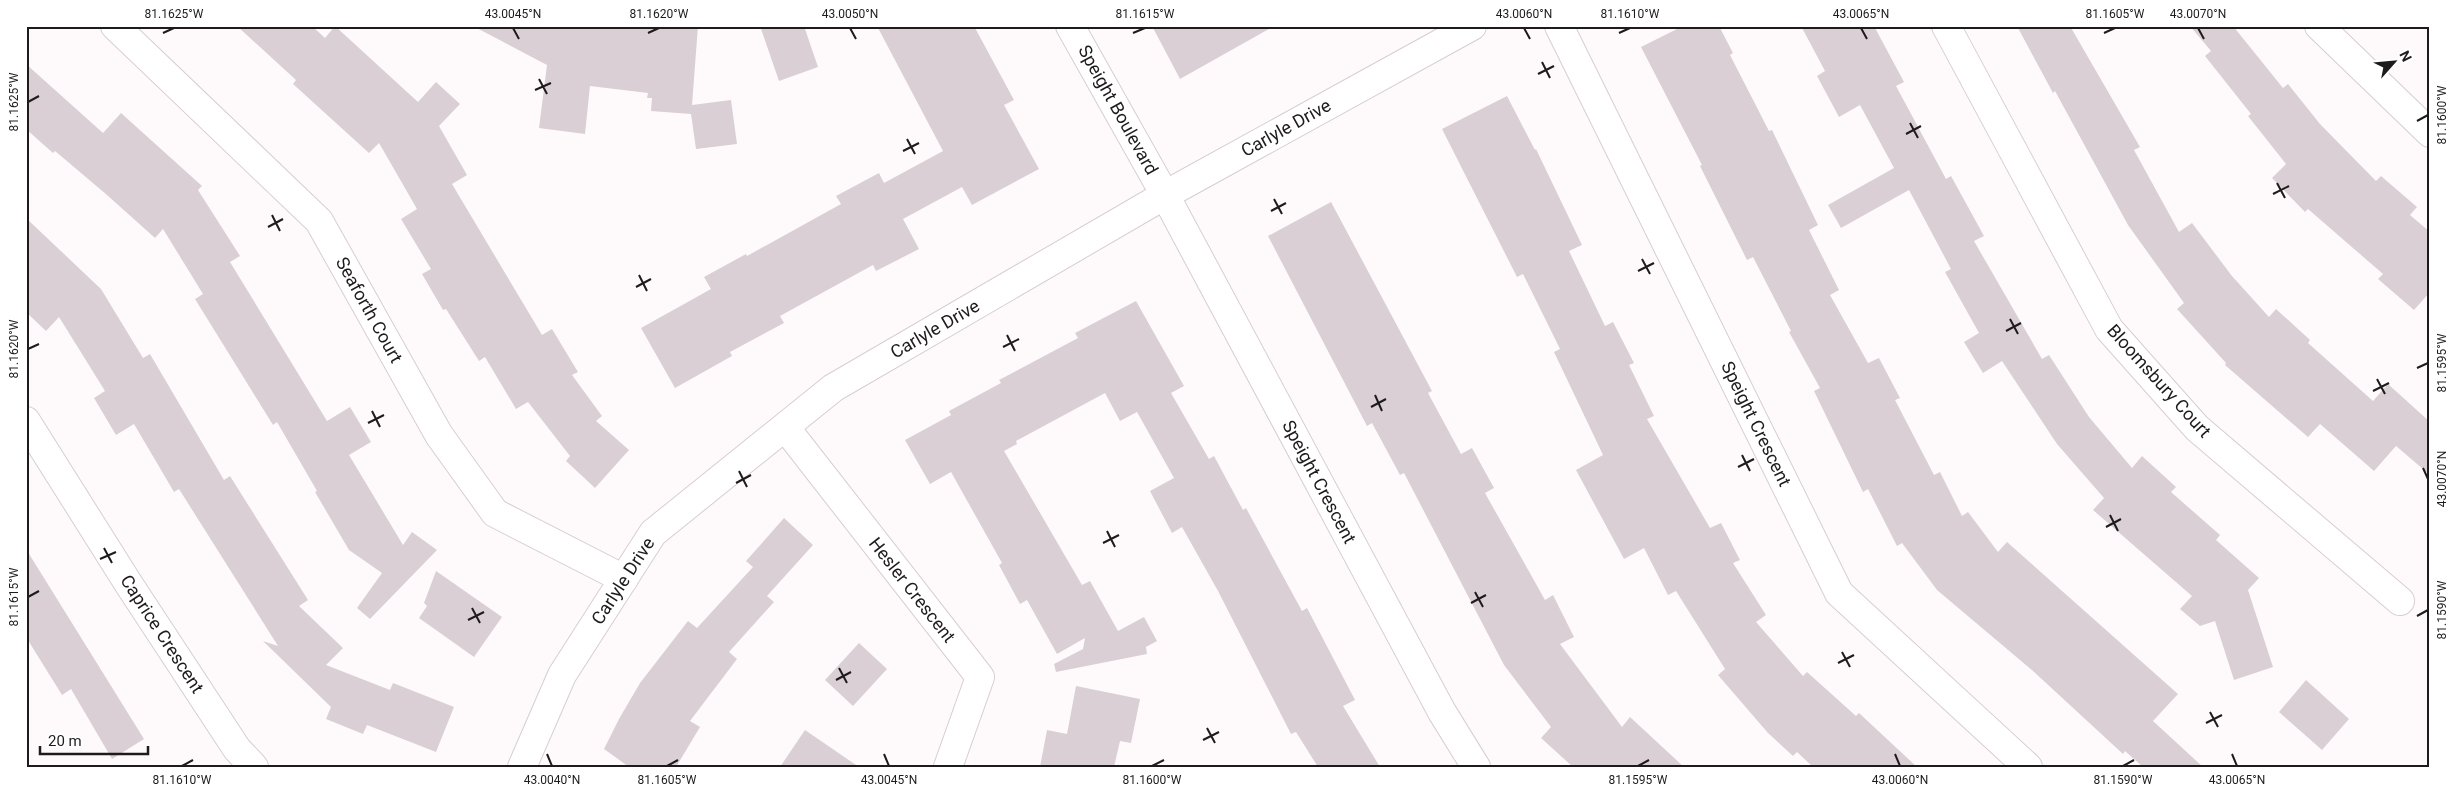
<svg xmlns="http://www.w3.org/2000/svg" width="2456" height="793" font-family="Roboto,sans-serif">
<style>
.building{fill:#dacfd4}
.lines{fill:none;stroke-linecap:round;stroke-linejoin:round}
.minor-casing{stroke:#d8cdd2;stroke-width:30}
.minor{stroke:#fff;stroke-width:28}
.ticks{fill:none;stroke:#1e1b1c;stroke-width:2}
.labels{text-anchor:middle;stroke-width:5;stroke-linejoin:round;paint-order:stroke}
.street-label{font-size:18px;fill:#1e1b1c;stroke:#fff}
.neatline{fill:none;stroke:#1e1b1c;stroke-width:2}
.ticks-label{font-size:12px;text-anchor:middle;fill:#1e1b1c}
</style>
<rect width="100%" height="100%" fill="#fefafc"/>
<path class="building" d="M237 26H312L325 38 335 26 418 102 436 82 460 104 439 126 467 175 452 184 542 335 552 329 578 372 572 375 602 416 596 421 629 450 595 488 566 461 570 456 528 402 516 409 485 357 479 361 446 309 443 310 422 274 431 269 401 219 417 209 379 143 369 153 293 84 296 80Z
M473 26H698L692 105 731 100 737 144 696 149 691 114 651 111 652 98H647L648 93 590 86 585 134 539 128 547 65Z
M760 26H804L818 67 779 81Z
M877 26H974L1014 100 1004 105 1039 169 972 205 962 187 903 219 919 249 876 271 873 265 780 316 784 323 730 352 732 356 675 388 641 328 711 289 704 277 746 254 747 256 841 204 836 196 879 173 884 183 943 151Z
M1152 26H1274L1180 79Z
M1683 26H1719L1733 53 1730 55 1769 131 1772 130 1818 225 1809 230 1839 290 1830 295 1868 363 1879 358 1900 398 1895 400 1934 475 1940 472 1962 516 1968 512 1998 552 2007 542 2178 694 2153 721 2203 767H2143L2125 751 2123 754 2033 671 1937 590 1902 543 1897 546 1868 489 1863 492 1814 391 1820 388 1789 332 1791 331 1753 257 1747 260 1700 166 1702 165 1641 47Z
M1801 26H1874L1904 82 1896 86 1946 179 1951 176 1984 236 1974 241 2042 359 2049 355 2089 417 2132 468 2142 456 2176 487 2171 492 2220 535 2216 540 2259 578 2248 590 2273 667 2234 680 2215 621 2200 626 2180 609 2192 596 2093 510 2104 498 2057 444 2002 361 1983 373 1964 342 1979 333 1945 272 1951 269 1909 190 1841 228 1828 205 1894 168 1860 105 1839 117 1817 76 1825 71Z
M2017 26H2070L2140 147 2134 150 2179 232 2192 223 2232 276 2269 317 2276 309 2310 340 2308 343 2373 401 2388 384 2430 422V475L2396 446 2374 471 2320 424 2308 437 2225 365 2226 363 2177 309 2184 303 2128 225 2055 91 2053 93Z
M2190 26H2233L2283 88 2288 84 2320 124 2376 181 2381 176 2417 207 2410 215 2430 232V292L2414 310 2378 279 2383 274 2308 209 2305 212 2272 178 2286 164 2248 116 2251 114 2205 56 2211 51Z
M26 64 103 133 121 113 202 186 198 190 240 256 230 262 327 421 350 407 371 442 349 455 403 545 412 532 437 550 370 619 357 608 382 573 349 550 315 492 317 491 277 422 273 425 195 299 203 294 163 229 155 238 107 195 55 151 53 153 26 129Z
M1507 96 1535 150 1536 149 1582 245 1569 251 1605 326 1613 322 1634 363 1629 365 1654 416 1647 419 1710 528 1721 523 1740 560 1733 563 1766 615 1756 622 1803 676 1807 672 1856 716 1859 713 1917 767H1813L1797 752 1793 756 1768 733 1718 675 1725 669 1676 591 1668 595 1644 548 1624 559 1576 470 1603 455 1554 352 1560 349 1523 274 1517 277 1442 129Z
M1331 202 1432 391 1428 393 1461 454 1472 448 1494 488 1485 493 1545 600 1553 595 1574 637 1560 644 1622 727 1630 717 1684 767H1573L1541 738 1551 727 1504 665 1404 473 1400 475 1372 423 1367 426 1268 236Z
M26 218 101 289 143 358 150 354 224 480 230 476 308 600 299 606 343 648 326 665 390 690 393 683 454 707 436 752 367 725 363 734 326 719 331 707 263 641 278 646 179 489 174 492 134 424 116 435 94 398 105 391 59 317 46 331 26 312Z
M1136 301 1184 386 1171 393 1209 459 1214 456 1243 510 1246 508 1302 611 1307 608 1355 700 1343 706 1380 767H1318L1296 732 1291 734 1218 591 1182 527 1172 533 1150 491 1174 478 1137 412 1120 421 1105 393 1016 441 1017 444 1004 451 1082 585 1090 581 1118 631 1144 617 1157 641 1146 647 1147 654 1056 672 1054 664 1083 649 1085 638 1057 654 1027 600 1020 604 999 565 1002 563 951 472 930 484 905 440 951 415 949 411 1001 383 999 380 1078 338 1075 333Z
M784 518 813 545 767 596 774 602 729 652 737 659 690 721 700 727 676 767H629L604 749 619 719 640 683 688 621 697 628 753 567 746 561Z
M26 549 144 739 112 759 71 689 62 695 26 637Z
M436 571 502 617 474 657 419 618 427 606 424 603Z
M859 643 887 669 853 706 825 680Z
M2306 680 2349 719 2322 750 2279 712Z
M1076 686 1140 699 1131 743 1120 741 1114 767H1040L1047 730 1067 734Z
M805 730 859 767H780Z"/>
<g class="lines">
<defs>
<path id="minor" d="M115 26 319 221 439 435 495 513 624 579
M1070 26 1165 195 1442 712 1476 767
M1559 26 1839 593 2028 767
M1946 26 2109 329 2197 428 2400 601
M2319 26 2430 133
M26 421 128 583 237 749 254 767
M785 427 980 677 948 767
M522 767 562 675 653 533 833 388 1165 195 1472 26"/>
</defs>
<use href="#minor" class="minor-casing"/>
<use href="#minor" class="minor"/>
</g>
<path class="ticks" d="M513 28 519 39M850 28 856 39M1524 28 1530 39M1861 28 1867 39M2198 28 2204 39M163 33 174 28M648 33 659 28M1133 33 1145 28M1619 33 1630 28M2104 33 2115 28M1542 62 1550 78M1538 74 1554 66M539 79 547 94M535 90 551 83M28 102 39 96M2417 121 2428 115M1910 123 1918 138M1906 134 1921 126M907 139 915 154M903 151 919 143M2277 183 2285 198M2273 194 2289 186M1274 199 1282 214M1271 211 1286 203M272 215 280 231M268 227 283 219M1642 259 1650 274M1638 271 1654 263M639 275 647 291M636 287 651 279M2010 319 2018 334M2006 331 2021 323M1007 335 1015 351M1003 347 1019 339M28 349 39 344M2417 368 2428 363M2377 379 2385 394M2373 391 2389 383M1375 395 1382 411M1371 407 1386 399M372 411 380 427M368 423 384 415M1742 455 1750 471M1738 467 1754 459M2423 468 2428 479M739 471 747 487M736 483 751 475M2110 515 2118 531M2106 527 2121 519M1107 531 1115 547M1103 543 1119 535M104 548 112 563M100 559 116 552M1475 592 1483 607M28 597 39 591M1471 603 1486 595M472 608 480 623M2417 616 2428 610M468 620 484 612M1842 652 1850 667M1838 663 1854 655M839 668 847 683M836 680 851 672M2210 712 2218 727M2206 723 2222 715M1207 728 1215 743M1203 740 1219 732M547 754 552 766M884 754 889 766M1895 754 1900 766M2232 754 2237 766M182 766 193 760M667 766 678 760M1152 766 1164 760M1638 766 1649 760M2123 766 2134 760"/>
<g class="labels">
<g class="street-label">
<text transform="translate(1118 110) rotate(61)" y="6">Speight Boulevard</text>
<text transform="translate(1286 128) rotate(-29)" y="6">Carlyle Drive</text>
<text transform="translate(369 310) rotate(61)" y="6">Seaforth Court</text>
<text transform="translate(935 329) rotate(-30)" y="6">Carlyle Drive</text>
<text transform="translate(2159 381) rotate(48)" y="6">Bloomsbury Court</text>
<text transform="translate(1756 424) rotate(64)" y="6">Speight Crescent</text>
<text transform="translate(1319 482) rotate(62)" y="6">Speight Crescent</text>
<text transform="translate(623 581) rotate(-57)" y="6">Carlyle Drive</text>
<text transform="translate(912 590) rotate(52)" y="6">Hesler Crescent</text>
<text transform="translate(162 634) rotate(57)" y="6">Caprice Crescent</text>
</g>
</g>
<rect width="2456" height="793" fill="none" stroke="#ffffff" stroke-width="55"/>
<g transform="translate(2394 62) rotate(63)" stroke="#ffffff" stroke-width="4" paint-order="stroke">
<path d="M0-4L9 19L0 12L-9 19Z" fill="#1e1b1c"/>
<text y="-8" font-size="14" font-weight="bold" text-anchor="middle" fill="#1e1b1c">N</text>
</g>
<path d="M40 746v8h108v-8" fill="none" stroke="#1e1b1c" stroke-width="2.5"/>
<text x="48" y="746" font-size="15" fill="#1e1b1c" stroke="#ffffff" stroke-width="4" paint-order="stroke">20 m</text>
<rect x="28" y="28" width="2400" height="738" class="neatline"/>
<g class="ticks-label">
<text x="174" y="18">81.1625°W</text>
<text x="513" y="18">43.0045°N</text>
<text x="659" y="18">81.1620°W</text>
<text x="850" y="18">43.0050°N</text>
<text x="1145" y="18">81.1615°W</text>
<text x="1524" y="18">43.0060°N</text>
<text x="1630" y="18">81.1610°W</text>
<text x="1861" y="18">43.0065°N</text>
<text x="2115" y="18">81.1605°W</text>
<text x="2198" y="18">43.0070°N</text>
<text transform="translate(14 102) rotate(-90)" y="4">81.1625°W</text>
<text transform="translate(2442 115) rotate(-90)" y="4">81.1600°W</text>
<text transform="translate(14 349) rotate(-90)" y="4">81.1620°W</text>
<text transform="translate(2442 363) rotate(-90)" y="4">81.1595°W</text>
<text transform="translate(2442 479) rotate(-90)" y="4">43.0070°N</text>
<text transform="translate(14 597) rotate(-90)" y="4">81.1615°W</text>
<text transform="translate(2442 610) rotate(-90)" y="4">81.1590°W</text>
<text x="182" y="784">81.1610°W</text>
<text x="552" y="784">43.0040°N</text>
<text x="667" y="784">81.1605°W</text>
<text x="889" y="784">43.0045°N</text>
<text x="1152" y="784">81.1600°W</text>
<text x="1638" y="784">81.1595°W</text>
<text x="1900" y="784">43.0060°N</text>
<text x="2123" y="784">81.1590°W</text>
<text x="2237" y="784">43.0065°N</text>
</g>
</svg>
